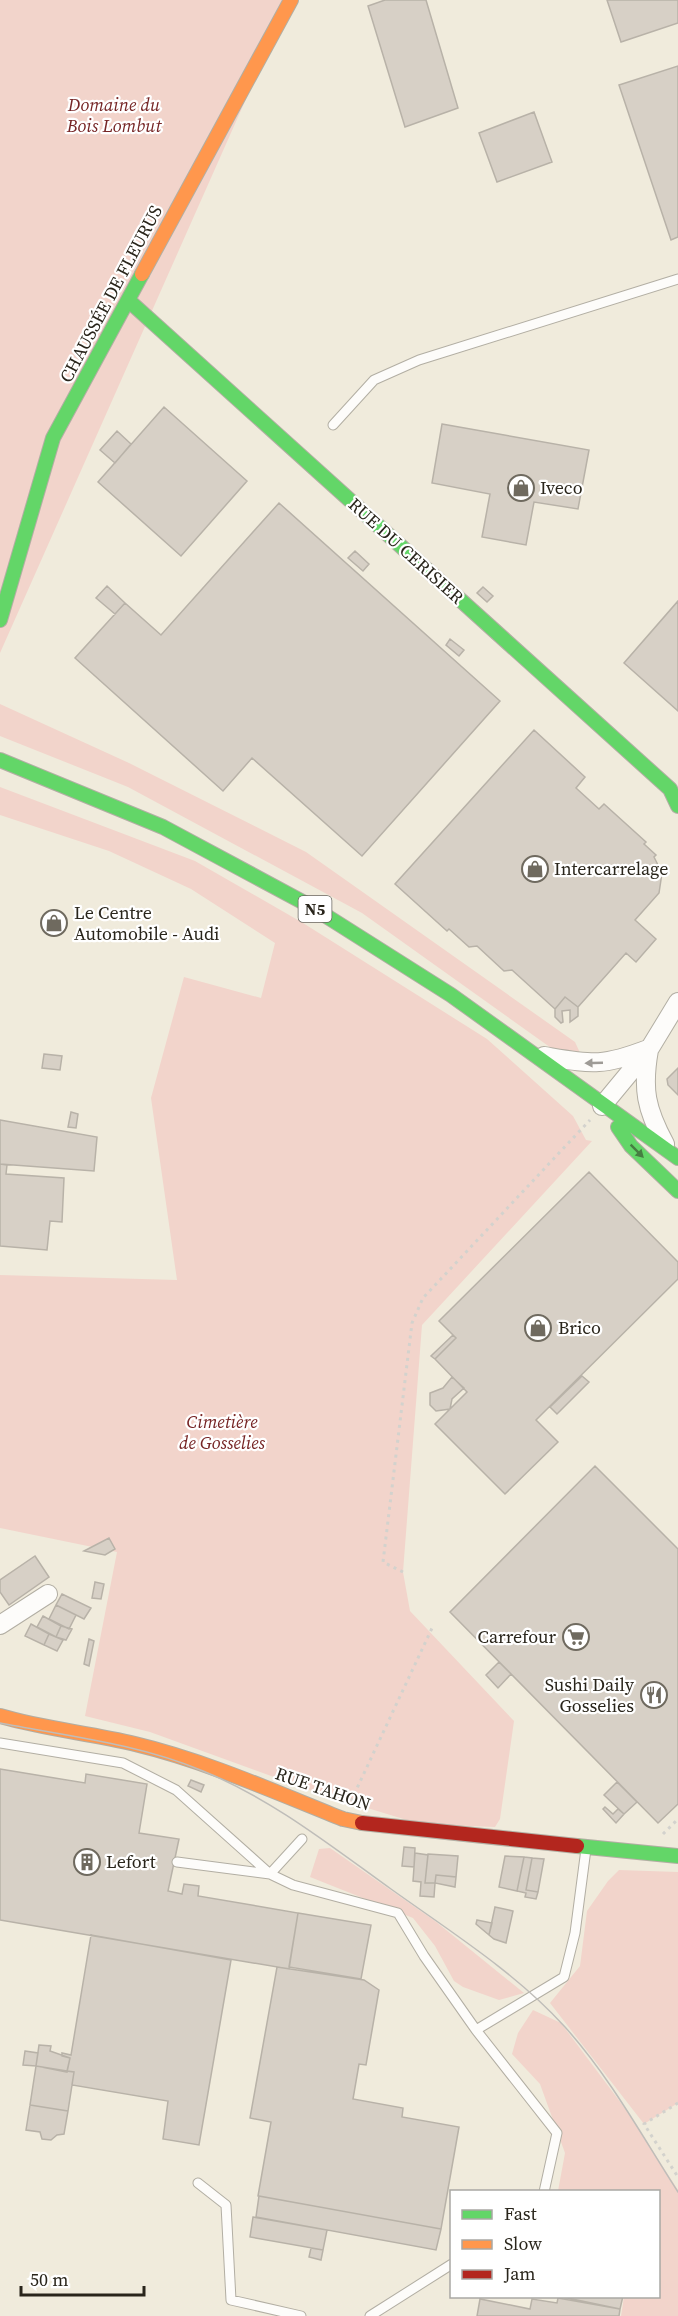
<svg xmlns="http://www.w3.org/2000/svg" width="678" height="2316" font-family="'Source Serif 4',serif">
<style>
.green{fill:#f2d4cb}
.building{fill:#d7d0c6;stroke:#b8b2a8;stroke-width:1.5}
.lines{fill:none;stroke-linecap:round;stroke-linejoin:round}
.lane-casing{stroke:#b2aea3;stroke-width:11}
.street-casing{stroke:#b2aea3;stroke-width:20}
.fast-casing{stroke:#b2aea3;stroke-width:16}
.slow-casing{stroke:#b2aea3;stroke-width:16}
.jam-casing{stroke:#b2aea3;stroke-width:16}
.path{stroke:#d3d2cd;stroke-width:3;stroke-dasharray:3 4.5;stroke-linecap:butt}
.lane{stroke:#fdfcfa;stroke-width:9}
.street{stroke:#fdfcfa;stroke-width:18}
.fast{stroke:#63d668;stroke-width:14}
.slow{stroke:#ff974d;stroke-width:14}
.jam{stroke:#b3261e;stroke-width:14}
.tram{stroke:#bfbdb9;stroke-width:1.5}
.oneway{fill:#9e9b96}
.oneway2{fill:#467e42}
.labels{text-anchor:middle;stroke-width:4.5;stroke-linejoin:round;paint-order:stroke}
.shield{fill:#fff;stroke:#69665f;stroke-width:1.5}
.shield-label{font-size:16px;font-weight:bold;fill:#29251b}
.park-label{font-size:18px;font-style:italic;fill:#762525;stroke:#fff}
.street-label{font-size:18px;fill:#29251b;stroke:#fff}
.poi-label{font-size:18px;fill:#29251b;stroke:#fff;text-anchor:start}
</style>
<rect width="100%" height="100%" fill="#f0ebdc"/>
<path class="green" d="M0 0H290L0 653Z
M0 704 129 763 306 852 575 1042 581 1055 568 1060 362 913 128 787 0 736Z
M0 787 195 861 303 923 487 1039 573 1116 586 1140 592 1141 422 1325 403 1572 410 1611 514 1721 500 1819 495 1827 420 1824 318 1793 150 1732 85 1716 117 1552 0 1528V1275L177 1280 151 1098 184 977 261 998 275 943 191 889 109 851 0 815Z
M330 1848 435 1921 524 1993 499 2000 463 1987 454 1981 435 1946 413 1918 310 1877 319 1849Z
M619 1870 678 1872V2103L644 2124 550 2003 580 1966 587 1911 608 1881Z
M533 2010 561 2023 627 2111 678 2190V2316H621L624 2297 658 2296V2192L558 2191 565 2153 540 2084 512 2054 518 2033Z"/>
<path class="building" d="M385 0H426L458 108 405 127 368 6Z
M607 0H678V23L621 42Z
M678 66V237L671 240 619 85Z
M534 112 552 162 497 182 479 133Z
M164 407 247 481 181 556 98 482Z
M442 424 589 450 578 509 534 502 526 545 482 537 490 494 432 483Z
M117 431 131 444 115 463 100 450Z
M279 503 500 701 362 856 252 758 223 791 75 658 125 603 161 635Z
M355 551 369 564 363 571 348 558Z
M107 586 125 603 115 614 96 598Z
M483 587 493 596 487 602 477 593Z
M678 601V711L624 663Z
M450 639 464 650 459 656 446 645Z
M534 730 585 777 576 788 599 809 604 804 646 842 644 844 656 855 654 857 662 873 659 893 635 920 656 939 636 962 626 953 578 1007 565 997 555 1009 512 970 504 971 477 946 469 947 449 929 447 931 395 884Z
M565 997 578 1007V1016L570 1022V1010L562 1011 563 1022 561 1023 555 1017V1009Z
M44 1054 62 1056 60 1070 42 1068Z
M678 1068V1095L668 1085 667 1079Z
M71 1112 78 1114 76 1128 68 1127Z
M0 1120 97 1137 94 1171 0 1164Z
M0 1164 7 1165 6 1174 64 1178 62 1222 50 1221 47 1250 0 1246Z
M589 1172 678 1262V1279L536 1420 558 1442 505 1494 435 1424 467 1392 435 1359 456 1338 439 1321Z
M453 1335 456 1338 435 1359 431 1356Z
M582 1376 589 1382 557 1414 550 1407Z
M452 1377 464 1388 452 1399 450 1409 436 1411 430 1405V1393L443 1388Z
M595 1466 678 1549V1804L658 1823 450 1612Z
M109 1538 115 1549 105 1555 84 1551Z
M35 1556 49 1577 9 1605 0 1592V1580Z
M95 1582 104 1584 101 1599 92 1598Z
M62 1594 91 1608 84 1619 56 1605Z
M56 1605 76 1615 69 1629 49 1619Z
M43 1616 61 1626 56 1637 37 1627Z
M31 1624 49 1634 44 1645 25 1636Z
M61 1626 72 1629 66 1640 56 1637Z
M49 1634 63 1640 57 1651 44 1645Z
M89 1639 94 1641 89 1666 84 1664Z
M499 1662 511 1674 498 1688 486 1675Z
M0 1769 85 1783 86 1774 147 1784 139 1833 179 1839 168 1891 182 1894 184 1884 199 1886 198 1896 298 1913 289 1969 0 1920Z
M191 1780 204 1785 201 1792 188 1786Z
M617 1782 637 1802 624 1814 604 1795Z
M605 1807 613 1814 618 1809 624 1814 616 1823 603 1809Z
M404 1847 415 1848 414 1867 402 1866Z
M415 1853 428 1855 425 1883H435L434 1897 420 1896 421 1882 413 1881Z
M428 1854 458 1856 456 1877 436 1875 435 1883H425Z
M505 1856 524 1857 517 1891 499 1887Z
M524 1857 532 1858 526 1890 538 1892 536 1899 525 1897 526 1893 517 1891Z
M532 1858 544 1859 538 1892 526 1890Z
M436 1875 456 1877 455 1887 435 1883Z
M495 1907 513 1911 506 1943 494 1939 489 1935Z
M298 1913 371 1925 361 1979 289 1967Z
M477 1920 492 1923 489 1935 476 1924Z
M91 1935 231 1960 199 2145 163 2139 168 2101 72 2085 74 2072 67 2071 70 2058 62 2056V2053L71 2055Z
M277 1967 364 1980 379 1990 366 2065 359 2064 353 2099 403 2108 402 2117 459 2127 441 2229 258 2196 271 2122 250 2118Z
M39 2045 51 2046 50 2051 70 2058 67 2072 36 2066Z
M25 2051 38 2053 36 2066 23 2065Z
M36 2066 74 2072 68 2111 30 2105Z
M30 2105 68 2111 64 2134 57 2135 51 2140 42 2139 40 2132 26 2130Z
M259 2196 441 2229 436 2250 256 2217Z
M253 2217 327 2230 323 2250 250 2237Z
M311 2248 323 2250 321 2260 309 2257Z
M558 2296H623L620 2309Z
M558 2298 620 2309 619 2316H477L480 2299 530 2309 532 2299 557 2303Z"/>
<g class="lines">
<defs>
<path id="lane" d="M333 425 374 380 419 360 678 279
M0 1743 123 1763 176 1790 270 1874 302 1839
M177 1862 270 1874 293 1885 398 1913 424 1956 476 2030
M198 2183 226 2205 231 2300 301 2316
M544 2192 557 2133 476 2030 564 1977 575 1933 586 1849
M370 2316 452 2264"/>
<path id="street" d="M649 1050C642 1089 646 1109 665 1144
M544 1056C592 1064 601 1067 648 1049
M602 1106 650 1048 678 1002
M0 1625 48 1594"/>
<path id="fast" d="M128 300 670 789 678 806
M0 620 53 438 142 274
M0 760 163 827 312 907 451 995 678 1158
M618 1127 631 1146 678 1191
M577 1846 678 1856"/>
<path id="slow" d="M142 274 291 0
M0 1716C44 1729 90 1733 135 1744 206 1761 275 1792 343 1819L362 1823"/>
<path id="jam" d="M362 1823 577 1846"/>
</defs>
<use href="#lane" class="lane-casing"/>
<use href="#street" class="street-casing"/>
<use href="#fast" class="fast-casing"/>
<use href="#slow" class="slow-casing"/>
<use href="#jam" class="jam-casing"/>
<path class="path" d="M403 1572 383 1562 412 1323 423 1298 590 1120
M351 1801 433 1626
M663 1834 678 1819
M678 2103 644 2124 678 2177"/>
<use href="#lane" class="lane"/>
<use href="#street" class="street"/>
<use href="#fast" class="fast"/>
<use href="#slow" class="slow"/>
<use href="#jam" class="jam"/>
<path class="tram" d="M0 1723C68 1736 139 1744 203 1771 272 1799 331 1846 391 1889 451 1932 515 1972 565 2027 610 2077 642 2136 678 2192"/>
</g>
<defs><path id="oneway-solid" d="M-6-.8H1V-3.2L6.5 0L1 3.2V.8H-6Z" transform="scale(1.5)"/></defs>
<use class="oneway" href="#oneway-solid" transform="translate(594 1063) rotate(178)"/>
<use class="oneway2" href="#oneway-solid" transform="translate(637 1151) rotate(45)"/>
<defs>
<symbol id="shop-ring" viewBox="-11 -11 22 22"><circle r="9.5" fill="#fff" stroke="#6f6a5f" stroke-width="1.5"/><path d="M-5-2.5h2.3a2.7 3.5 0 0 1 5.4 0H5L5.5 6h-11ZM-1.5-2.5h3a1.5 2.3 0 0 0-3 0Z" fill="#6f6a5f"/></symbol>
<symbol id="supermarket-ring" viewBox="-11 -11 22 22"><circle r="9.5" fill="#fff" stroke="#6f6a5f" stroke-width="1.5"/><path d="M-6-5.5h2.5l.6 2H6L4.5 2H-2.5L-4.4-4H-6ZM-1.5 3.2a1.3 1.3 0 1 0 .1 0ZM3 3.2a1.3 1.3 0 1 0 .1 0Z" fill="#6f6a5f"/></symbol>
<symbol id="restaurant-ring" viewBox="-11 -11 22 22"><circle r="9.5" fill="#fff" stroke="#6f6a5f" stroke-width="1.5"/><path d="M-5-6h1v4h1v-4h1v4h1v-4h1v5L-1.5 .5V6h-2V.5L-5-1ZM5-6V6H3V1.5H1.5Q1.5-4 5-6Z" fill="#6f6a5f"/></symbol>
<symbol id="building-ring" viewBox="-11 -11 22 22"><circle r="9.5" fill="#fff" stroke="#6f6a5f" stroke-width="1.5"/><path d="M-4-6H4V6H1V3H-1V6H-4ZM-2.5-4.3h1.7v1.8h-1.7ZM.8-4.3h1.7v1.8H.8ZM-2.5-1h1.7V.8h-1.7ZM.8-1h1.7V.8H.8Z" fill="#6f6a5f"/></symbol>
</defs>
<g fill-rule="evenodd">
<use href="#shop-ring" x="506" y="473" width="30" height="30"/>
<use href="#shop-ring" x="520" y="854" width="30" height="30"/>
<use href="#shop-ring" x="39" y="908" width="30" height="30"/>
<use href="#shop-ring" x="523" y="1313" width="30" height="30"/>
<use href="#supermarket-ring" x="561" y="1622" width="30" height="30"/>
<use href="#restaurant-ring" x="639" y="1680" width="30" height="30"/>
<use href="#building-ring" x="72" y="1847" width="30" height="30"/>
</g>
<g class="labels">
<rect class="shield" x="298.5" y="896" width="33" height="26" rx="4.5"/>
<g class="shield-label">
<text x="315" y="915">N5</text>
</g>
<g class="park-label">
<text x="114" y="111">Domaine du<tspan x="114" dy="21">Bois Lombut</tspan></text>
<text x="222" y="1428">Cimetière<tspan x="222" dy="21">de Gosselies</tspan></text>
</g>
<g class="street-label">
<text transform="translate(111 294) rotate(-62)" y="6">CHAUSSÉE DE FLEURUS</text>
<text transform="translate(406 551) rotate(42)" y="6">RUE DU CERISIER</text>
<text transform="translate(323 1789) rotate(19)" y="6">RUE TAHON</text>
</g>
<g class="poi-label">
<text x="540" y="494">Iveco</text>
<text x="554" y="875">Intercarrelage</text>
<text x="74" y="919">Le Centre<tspan x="74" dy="21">Automobile - Audi</tspan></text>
<text x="558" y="1334">Brico</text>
<text x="556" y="1643" text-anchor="end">Carrefour</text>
<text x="634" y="1691" text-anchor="end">Sushi Daily<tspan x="634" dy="21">Gosselies</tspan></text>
<text x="106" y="1868">Lefort</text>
</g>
</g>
<rect x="450" y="2190" width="210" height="108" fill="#ffffff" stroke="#a9a8a4" stroke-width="1.5"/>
<rect x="462" y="2210" width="30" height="9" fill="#63d668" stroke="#a9a8a4" stroke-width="1.5"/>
<text x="504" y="2220" font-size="18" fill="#29251b">Fast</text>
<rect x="462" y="2240" width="30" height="9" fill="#ff974d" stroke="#a9a8a4" stroke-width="1.5"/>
<text x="504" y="2250" font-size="18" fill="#29251b">Slow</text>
<rect x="462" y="2270" width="30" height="9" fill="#b3261e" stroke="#a9a8a4" stroke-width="1.5"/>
<text x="504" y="2280" font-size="18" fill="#29251b">Jam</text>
<path d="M21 2286v9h123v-9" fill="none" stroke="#29251b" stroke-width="3"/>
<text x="30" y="2286" font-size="18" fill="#29251b" stroke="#ffffff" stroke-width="4.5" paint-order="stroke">50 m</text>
</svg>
